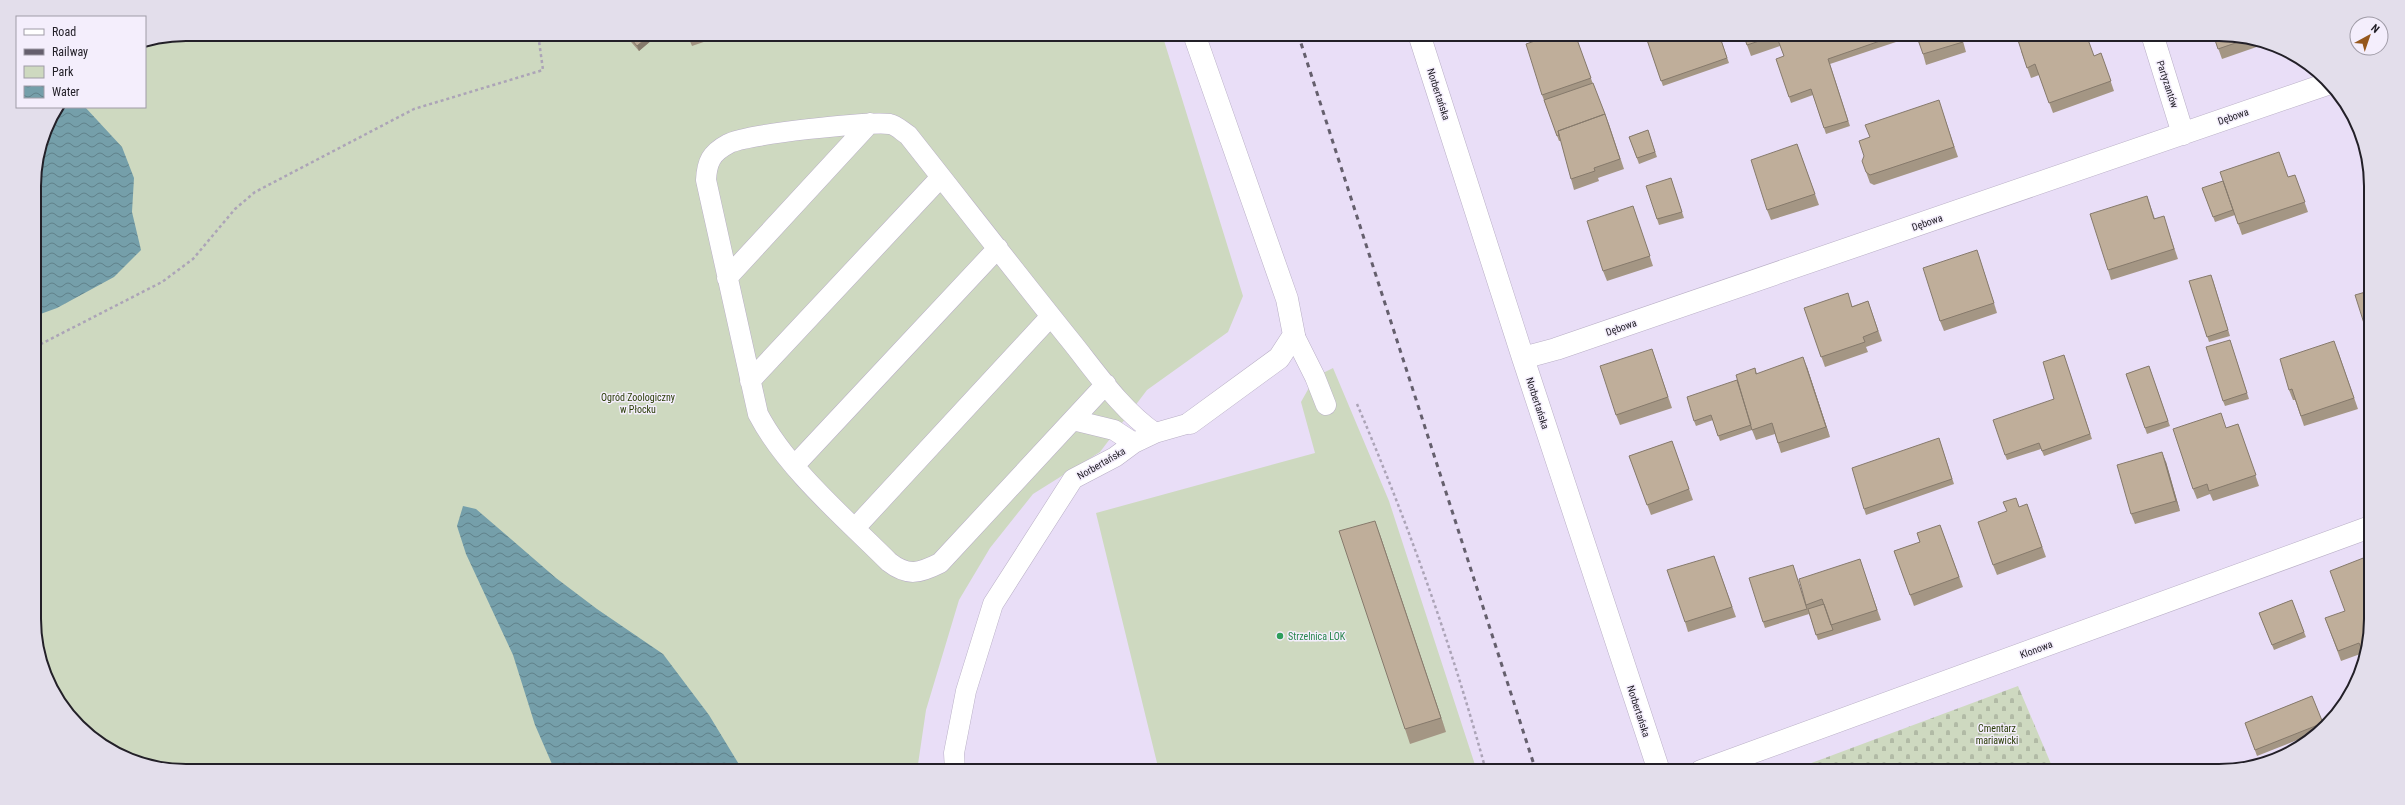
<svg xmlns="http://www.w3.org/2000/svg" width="2405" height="805" font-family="'Roboto Condensed',sans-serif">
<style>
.cemetery{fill:url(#cemetery-stones)}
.green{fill:#ced9c0}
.water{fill:url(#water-waves)}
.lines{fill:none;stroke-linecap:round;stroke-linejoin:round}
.service-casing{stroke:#b9afc6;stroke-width:21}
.minor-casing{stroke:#b9afc6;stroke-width:23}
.path{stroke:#aca4b7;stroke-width:2.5;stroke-dasharray:3 3;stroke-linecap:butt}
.service{stroke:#fff;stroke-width:20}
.minor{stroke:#fff;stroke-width:22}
.rail{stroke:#655f6d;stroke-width:3;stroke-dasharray:5 5;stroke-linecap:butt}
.wall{fill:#a49684}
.shaded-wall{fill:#867a6c}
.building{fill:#bfae9a;stroke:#867a6c}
.leisure-dot{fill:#2e9e5b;stroke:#f4eefc;stroke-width:1.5}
.labels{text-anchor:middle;stroke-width:3;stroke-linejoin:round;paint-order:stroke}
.street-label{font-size:10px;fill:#232028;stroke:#f4eefc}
.park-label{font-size:10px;fill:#2a3d07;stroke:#f4eefc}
.leisure-label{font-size:10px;fill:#27864d;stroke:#f4eefc;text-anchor:start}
.rim{fill:none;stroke:#232028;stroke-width:2}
</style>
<defs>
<pattern id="cemetery-stones" width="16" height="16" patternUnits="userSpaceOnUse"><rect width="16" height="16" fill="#ced9c0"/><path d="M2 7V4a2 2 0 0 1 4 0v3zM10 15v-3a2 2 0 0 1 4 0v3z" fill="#b1baa5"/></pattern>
<pattern id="water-waves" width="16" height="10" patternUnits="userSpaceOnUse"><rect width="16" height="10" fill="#759faa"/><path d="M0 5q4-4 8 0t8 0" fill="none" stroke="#60818a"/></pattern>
</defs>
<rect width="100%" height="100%" fill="#e9def7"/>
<path class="cemetery" d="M2018 686 2054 771H1790Z"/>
<path class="green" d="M186 34H1162L1243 296 1228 332 1147 390 1100 452 1033 494 990 548 959 600 926 710 917 771H186L146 766 110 751 72 720 50 687 37 649 34 176 46 127 59 107H145V42Z
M1333 368 1389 501 1477 771H1159L1096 513 1315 453 1301 402 1315 377Z"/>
<path class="water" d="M59 107H85L122 147 134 178 132 212 141 250 114 277 57 308 35 316 34 176 46 127Z
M463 506 476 509 556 578 597 609 663 654 709 715 743 771H555L535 725 513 655 466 554 457 526Z"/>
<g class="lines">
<defs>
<path id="service" d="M727 278 870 123
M1294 335 1315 377 1326 405
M750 381 941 177
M1106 384 940 563C920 573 908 577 889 562 846 519 786 468 758 414L706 180C707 162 711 153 728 144 745 134 869 121 890 124 896 125 903 132 908 135 961 202 1013 269 1066 335 1094 369 1119 408 1155 433
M1073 420 1114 430 1134 443
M794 466 998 248
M855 528 1051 316
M955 771 954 753 966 691 993 604 1073 479 1115 457 1134 443 1155 433 1190 423"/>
<path id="minor" d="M1419 34 1523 358 1659 771
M2152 34 2183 134
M1523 358 1556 349 2330 83
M1190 423 1279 358 1294 335 1287 299 1194 34
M1701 771 2370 527"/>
</defs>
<use href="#service" class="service-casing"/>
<use href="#minor" class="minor-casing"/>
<path class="path" d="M35 347 162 282 193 259 235 209 255 192 414 109 543 70 539 41 528 34
M1357 404C1408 523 1452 646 1486 771"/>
<use href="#service" class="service"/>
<use href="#minor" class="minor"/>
<path class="rail" d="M1298 34 1536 771"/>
</g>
<path class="wall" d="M624 34H659L639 51Z
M687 34H727L692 46Z
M1575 34 1593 84 1609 124 1624 169 1598 178 1599 181 1574 190 1571 179 1561 141H1559L1542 95Z
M1596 34H1603L1596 36Z
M1719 34 1729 63 1663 86 1646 37H1672Z
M1743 34H1901L1902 40 1830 64 1850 126 1826 134 1813 95 1791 103 1789 97 1784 56 1780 46 1751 56Z
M1961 34 1966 52 1926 65 1923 54Z
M2213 34H2219L2259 39 2268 43 2222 59Z
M2021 51 2094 56 2101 53 2114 91 2053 113 2039 75 2031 78Z
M1942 110 1958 157 1874 185 1870 183 1866 172Z
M1648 130 1657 157 1639 164 1629 137Z
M1797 144 1819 205 1771 220 1767 210Z
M2295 175 2308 212 2242 235 2235 215 2215 222 2202 188 2288 177Z
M1671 178 1684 218 1659 225 1657 219Z
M2147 196 2155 219 2167 226 2178 259 2111 280 2108 270Z
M1633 206 1653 266 1607 281 1603 271Z
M1980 260 1997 313 1944 331 1940 321Z
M2213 280 2230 336 2209 342 2189 281Z
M1868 301 1882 341 1866 347 1868 352 1825 367 1804 308 1853 306Z
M2230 340 2249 399 2225 406 2223 401Z
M1652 349 1672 408 1620 425 1616 415Z
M2338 351 2358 409 2304 426 2295 400H2293L2289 390Z
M2064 355 2092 439 2044 456 2041 449 2007 460 2005 455 2054 399Z
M2149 366 2170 426 2147 434 2126 374Z
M1807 367 1830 437 1781 453 1775 434 1756 440 1752 430 1720 441 1713 420 1696 426 1694 421 1737 380 1755 368 1757 374Z
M2238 424 2259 486 2213 501 2210 494 2197 499 2193 489 2226 428Z
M1939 438 1954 484 1866 515 1864 509Z
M1672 441 1693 500 1651 515 1629 456Z
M2166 462 2180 511 2135 524 2131 514Z
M2027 504 2046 557 1997 575 1993 565 2019 507Z
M1940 525 1963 587 1914 606 1894 551 1920 542Z
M1380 535 1446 732 1410 744 1405 729Z
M1714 556 1736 617 1688 632 1685 622Z
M1793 565 1809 614 1765 628 1763 622Z
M1863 569 1881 620 1818 640 1806 605Z
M2292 600 2306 637 2274 650 2259 613Z
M2325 618 2371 619 2366 659 2363 653 2341 661Z
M2312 696 2324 726 2320 731 2257 756 2245 723Z"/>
<path class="shaded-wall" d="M651 34H659L639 51 637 46Z
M1977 250 1980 260 1997 313 1994 303Z
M1803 357 1807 367 1830 437 1826 427Z
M2162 452 2166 462 2180 511 2176 501Z
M1375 521 1380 535 1446 732 1441 718Z"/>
<path class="building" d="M627 34H651L637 46Z
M687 34H709L690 41Z
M1555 34H1575L1591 78 1542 95 1526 44Z
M1658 34H1668L1672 37 1682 34H1719L1727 58 1661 81 1646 37Z
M1743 34H1780L1747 45Z
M1796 34H1900L1828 59 1848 121 1824 128 1811 89 1789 97 1776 59 1784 56 1778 40Z
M1916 34H1960L1963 42 1923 54Z
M2016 34H2086L2094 56 2101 53 2111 81 2049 103 2035 64 2027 68Z
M2213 34H2219L2250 38 2218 49Z
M1593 83 1605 114 1558 131 1559 135 1557 136 1544 100Z
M1939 100 1954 147 1870 175 1866 172 1862 161 1864 156 1859 141 1870 137 1865 125Z
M1605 114 1620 159 1594 168 1595 171 1571 179 1558 131Z
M1648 130 1655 152 1637 158 1629 137Z
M1797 144 1815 194 1767 210 1751 160Z
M2279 152 2288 177 2295 175 2305 202 2238 224 2220 172Z
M1671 178 1682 212 1657 219 1646 186Z
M2223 181 2233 210 2213 217 2202 188Z
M2147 196 2154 219 2164 216 2174 249 2108 270 2090 214Z
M1633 206 1650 256 1603 271 1587 221Z
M1977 250 1994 303 1940 321 1923 268Z
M2211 275 2228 330 2207 337 2189 281Z
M2369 291V339L2355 295Z
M1848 293 1852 307 1868 301 1878 331 1863 337 1865 342 1821 357 1804 308Z
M2230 340 2247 393 2223 401 2206 347Z
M2334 341 2354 398 2301 416 2292 389 2289 390 2280 359Z
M1652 349 1668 397 1616 415 1600 366Z
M2064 355 2090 434 2042 451 2039 443 2005 455 1993 420 2054 399 2043 362Z
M1803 357 1826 427 1778 443 1772 423 1752 430 1736 375 1755 368 1756 374Z
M2149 366 2168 421 2145 428 2126 374Z
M1737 380 1751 425 1718 436 1711 415 1694 421 1687 397Z
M2221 413 2226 428 2238 424 2256 475 2209 491 2207 484 2193 489 2173 429Z
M1939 438 1952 479 1864 509 1852 468Z
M1672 441 1689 489 1647 505 1629 456Z
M2162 452 2176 501 2131 514 2117 465Z
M2016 498 2019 507 2027 504 2042 547 1993 565 1978 522 2007 511 2003 502Z
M1375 521 1441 718 1405 729 1339 531Z
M1940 525 1959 577 1910 595 1894 551 1920 542 1917 533Z
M2371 555V619L2367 650 2363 652 2359 643 2338 651 2325 618 2345 611 2330 571Z
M1714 556 1732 607 1685 622 1667 570Z
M1860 559 1877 610 1831 625 1822 599 1806 605 1799 579Z
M1793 565 1807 609 1763 622 1749 578Z
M2292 600 2304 632 2272 645 2259 613Z
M1824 604 1833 630 1816 635 1808 609Z
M2312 696 2323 723 2255 750 2245 723Z"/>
<circle class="leisure-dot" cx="1280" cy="636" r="4"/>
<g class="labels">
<g class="street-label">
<text transform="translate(2168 84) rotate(72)" y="4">Partyzantów</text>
<text transform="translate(1439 94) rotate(72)" y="4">Norbertańska</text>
<text transform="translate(2233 116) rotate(-19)" y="4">Dębowa</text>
<text transform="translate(1927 222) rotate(-19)" y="4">Dębowa</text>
<text transform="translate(1621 327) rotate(-19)" y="4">Dębowa</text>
<text transform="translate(1538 403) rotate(72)" y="4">Norbertańska</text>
<text transform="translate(1101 463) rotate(-30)" y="4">Norbertańska</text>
<text transform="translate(2036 649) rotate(-20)" y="4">Klonowa</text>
<text transform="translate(1639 711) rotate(72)" y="4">Norbertańska</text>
</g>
<g class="park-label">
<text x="638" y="401">Ogród Zoologiczny<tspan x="638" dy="12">w Płocku</tspan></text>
<text x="1997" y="732">Cmentarz<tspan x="1997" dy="12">mariawicki</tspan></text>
</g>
<g class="leisure-label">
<text x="1288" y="640">Strzelnica LOK</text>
</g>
</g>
<path d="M0 0H2405V805H0ZM186 41H2219A145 145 0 0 1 2364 186V619A145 145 0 0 1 2219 764H186A145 145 0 0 1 41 619V186A145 145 0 0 1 186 41Z" fill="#e3deeb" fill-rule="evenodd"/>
<path class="rim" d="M186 41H2219A145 145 0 0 1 2364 186V619A145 145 0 0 1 2219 764H186A145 145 0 0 1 41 619V186A145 145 0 0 1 186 41Z"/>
<rect x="16" y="16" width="130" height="92" fill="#f4eefc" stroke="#a09ca7"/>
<rect x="24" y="29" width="20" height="6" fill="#ffffff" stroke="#a09ca7"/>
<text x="52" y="36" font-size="12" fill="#232028">Road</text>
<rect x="24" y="49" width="20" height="6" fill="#655f6d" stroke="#a09ca7"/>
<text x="52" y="56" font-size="12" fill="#232028">Railway</text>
<rect x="24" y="66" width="20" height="12" fill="#ced9c0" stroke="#a09ca7"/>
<text x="52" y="76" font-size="12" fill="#232028">Park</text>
<rect x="24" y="86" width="20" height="12" fill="url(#water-waves)" stroke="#a09ca7"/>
<text x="52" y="96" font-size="12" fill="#232028">Water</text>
<g transform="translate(2369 36) rotate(40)"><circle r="19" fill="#f4eefc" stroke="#a09ca7"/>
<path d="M0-3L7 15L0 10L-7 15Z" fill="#95571c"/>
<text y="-6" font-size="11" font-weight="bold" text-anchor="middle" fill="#232028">N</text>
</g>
</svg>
